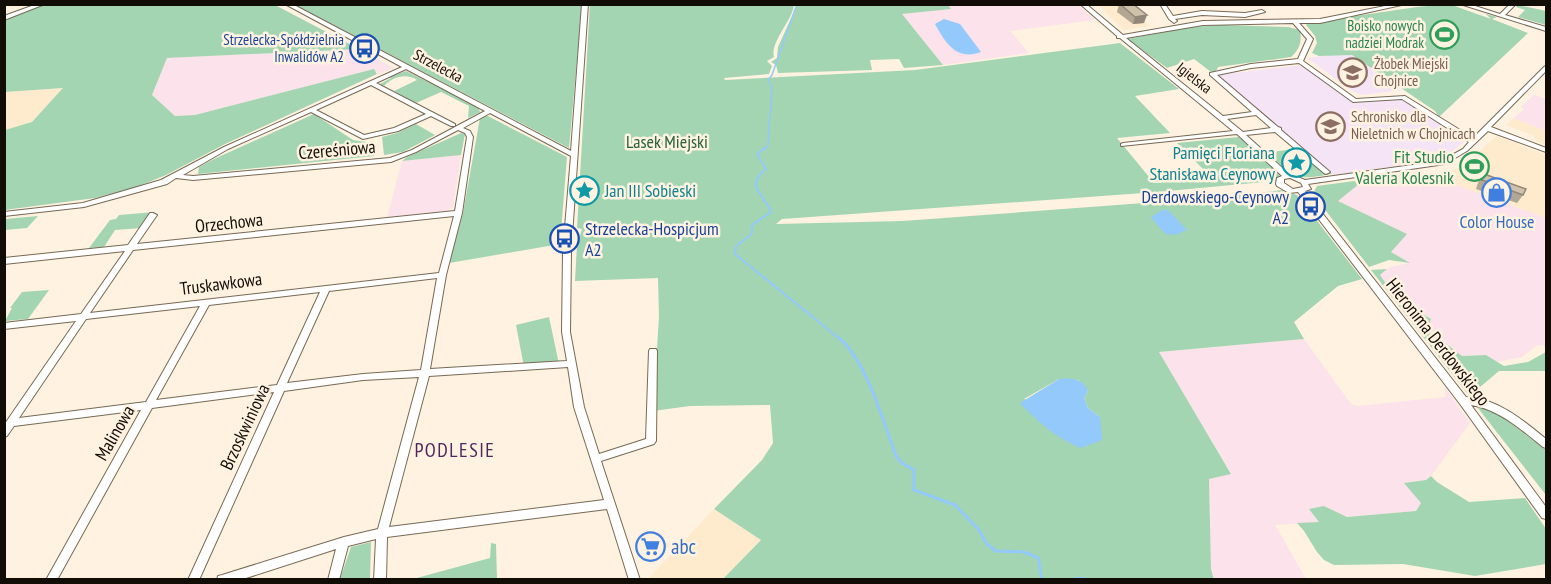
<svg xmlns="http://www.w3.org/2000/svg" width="1551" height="584" font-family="'PT Sans Narrow',sans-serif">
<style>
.built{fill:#feeacd}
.industrial{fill:#fbe2eb}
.education{fill:#f4e4f6}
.green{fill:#a3d5b2;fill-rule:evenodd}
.water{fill:#94c9fc}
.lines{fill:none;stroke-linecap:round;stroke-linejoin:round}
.stream-far2{stroke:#94c9fc;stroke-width:1.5}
.stream-far1{stroke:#94c9fc;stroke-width:2}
.stream{stroke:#94c9fc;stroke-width:3}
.minor-casing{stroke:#776955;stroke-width:2}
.minor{fill:#fff;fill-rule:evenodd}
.wall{fill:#b3a693}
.shaded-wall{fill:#928778}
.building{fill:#d0c1ab;stroke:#928778;stroke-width:1.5}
.labels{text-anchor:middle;stroke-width:5;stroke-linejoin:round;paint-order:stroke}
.far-leisure-label{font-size:15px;fill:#27864d;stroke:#fff2e0;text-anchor:end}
.far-transit-label{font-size:15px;fill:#164399;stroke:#fff2e0;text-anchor:end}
.far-education-label{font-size:15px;fill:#785e54;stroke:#fff2e0;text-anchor:start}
.far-street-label{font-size:15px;fill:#110c05;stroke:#fff2e0}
.park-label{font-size:18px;fill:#25613d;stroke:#fff2e0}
.street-label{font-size:18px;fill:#110c05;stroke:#fff2e0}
.culture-label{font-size:18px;fill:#0d838f;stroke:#fff2e0;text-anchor:end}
.leisure-label{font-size:18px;fill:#27864d;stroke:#fff2e0;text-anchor:end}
.transit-label{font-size:18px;fill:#164399;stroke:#fff2e0;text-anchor:end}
.shop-label{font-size:18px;fill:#366cbe;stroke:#fff2e0}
.neighbourhood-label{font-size:20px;letter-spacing:1.5px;fill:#50275c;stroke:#fff2e0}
.near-shop-label{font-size:21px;fill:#366cbe;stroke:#fff2e0;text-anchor:start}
</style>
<rect width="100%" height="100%" fill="#fff2e0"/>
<path class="built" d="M1125 5 1150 26 1124 30 1100 7Z
M64 88 55 98 5 151V92Z
M1514 118 1546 131V145L1536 141 1534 136 1506 125Z
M1496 136 1546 155V218L1442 180 1449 171 1464 166Z
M714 509 761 540 723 579 647 580Z
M662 533 666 543 671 544 659 556 642 562 635 542Z"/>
<path class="industrial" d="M1077 4 1095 20 1010 31 1029 53 943 65 902 14 950 9 948 5Z
M359 49 394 68 378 74 374 69 195 115 175 116 152 95 167 58Z
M1534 95 1546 99V131L1514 118 1524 109 1521 107Z
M461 155 453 207 446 211 387 217 402 161Z
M1421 172 1546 218V346L1537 345 1522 357 1497 362 1486 355 1462 356 1436 336 1426 332 1431 319 1415 309 1387 286 1380 275 1390 267 1409 263 1391 252 1406 234 1338 201 1358 184 1354 181Z
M1304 339 1351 404 1357 406 1446 397 1444 386 1470 423 1431 476 1426 480 1405 483 1421 503 1416 511 1347 517 1324 506 1319 522 1275 525 1306 579H1214L1211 569 1209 479 1231 473 1159 352Z"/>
<path class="education" d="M1346 53 1352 55 1402 90 1362 95 1354 92 1307 58Z
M1303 65 1354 103 1402 99 1466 140 1449 154 1431 161 1333 175 1217 75Z"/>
<path class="green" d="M46 4 275 5 359 49 167 58 152 95 175 116 195 115 374 69 377 74 225 144 166 175 134 188 95 198 5 210V130L32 122 63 88 5 92V19Z
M590 4 794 5C792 21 770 42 774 57L767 61 772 66 769 74 724 78 725 80 915 70 1120 43 1179 89 1135 96 1170 133 1117 138 1154 183 1213 179 1177 143 1239 137 1280 174 1276 181 1157 192 782 219 776 224 903 221 1224 197 1282 190 1297 195 1362 279 1338 286 1294 322 1304 339 1159 352 1231 474 1209 479 1211 569 1214 580 723 579 761 540 714 509 762 460 773 443 770 405 690 406 653 411 659 317 658 278 575 281 577 245 582 229 577 228ZM1059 379 1078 380 1088 391 1084 398 1088 408 1100 417 1024 399Z
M1449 4 1491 19 1486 14 1497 17 1492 19 1528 33 1439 117 1435 111 1352 55 1319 56 1312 53 1317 43 1315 36 1306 25 1308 23 1417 7Z
M295 5H582L569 148Z
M948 5 951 9 902 14 943 65 904 68 899 59 870 60 872 70 778 73 776 65 771 62 777 58 778 47 797 5Z
M1518 5 1546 11V25L1518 17 1525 10 1516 7Z
M1220 25 1288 27 1300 30C1302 41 1300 49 1291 57L1218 67 1216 71 1211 72 1194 59 1167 68 1127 39 1192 27Z
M406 71 478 107 480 112 468 118 469 106 441 92 416 103 394 91 417 80C407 73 393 76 384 86L380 84 391 78 389 77Z
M314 114 353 140 373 143 374 156 198 174 199 167 214 159Z
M486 115 567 157 560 244 449 263 463 213 480 118Z
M416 124 435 135 403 152 384 155 382 137 397 133Z
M461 133 465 134 461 155 402 161 407 157Z
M1302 148 1332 174C1311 177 1301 182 1283 167 1278 162 1273 159 1271 152Z
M1354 181 1359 184 1338 201 1407 234 1391 252 1410 263 1389 260 1369 267 1313 194 1317 186Z
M155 212 142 228 115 230 104 247 89 248 110 220 116 219 119 215Z
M38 216 27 228 5 230V219Z
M1387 269 1380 275C1392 294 1412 308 1431 319L1426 332 1436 336 1462 356 1486 355 1504 366 1528 362 1546 352V371H1499L1473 393 1482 400 1470 397 1371 270Z
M49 290 28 319 5 321 12 308H10L22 292Z
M549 317 559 364 524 367 516 325Z
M1474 403 1496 412 1546 450V495Z
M1431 476 1437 482 1469 502 1525 498 1546 529V564L1475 576 1403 564 1334 565 1324 560 1317 552 1304 531 1297 523 1319 522 1309 509 1324 506 1347 517 1416 511 1421 503 1404 483 1426 480Z
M371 542 370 579H340L351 547Z
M491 543 496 544 497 579H413L490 558Z"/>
<path class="water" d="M944 19 960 24 981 52C957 61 946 44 935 24Z
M1162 210H1168L1187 230 1175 235 1165 234 1151 217Z
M1059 379C1072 378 1082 378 1088 391L1084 398 1088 408 1100 417 1102 440 1081 448C1056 438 1038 422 1020 403Z"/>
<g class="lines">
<path class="stream-far2" d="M772 75 797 4
M764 149 768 146 772 87 768 80 772 75"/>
<path class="stream-far1" d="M766 147 757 154 766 169C743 187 766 196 771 212L752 225V234L736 246 735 254 841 340"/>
<path class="stream" d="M839 338C866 360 884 423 896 456L902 463 914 470V490L955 505 979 530 987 544 996 551 1024 552 1038 558 1042 580
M1069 580 1082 578 1084 580"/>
<defs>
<path id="minor" d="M37 4H45L4 20V16Z
M285 4H292L571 151 582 4H588L571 251 570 332 584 407 599 454 646 439 649 351 650 349H656L657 351 656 441 654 444 601 461 640 580H629L607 509 387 537 386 580H374L376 539 348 546 339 580H328L336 549 240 580H217L218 576 222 575 344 537 378 529 419 377 363 380 284 391 199 580H188L274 392 152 408 57 580H46L141 410 14 426 7 436 4 437V425L76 321 4 329V323L81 314 125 251 4 264V258L128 245 150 213H153L157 215 137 244 455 211 467 137 465 133 458 130 416 152 391 162 193 180 176 178 167 184 84 207 4 216V212L83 203 161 180 224 147 402 67ZM406 69 485 111 412 150 390 158 193 176 183 175 228 149 311 112 363 139 398 131 431 116 451 126H455V124L376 83ZM371 85 426 114 394 128 364 135 316 110ZM490 113 571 156 563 251 562 332 567 361 430 369 446 275 462 213 473 137 470 131 463 128ZM454 216 439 273 90 313 133 250ZM437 278 421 370 363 374 287 383 329 291ZM320 292 277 385 156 400 209 305ZM200 306 146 402 19 418 86 319ZM568 367 574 407 604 500 389 527 429 376Z
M1080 4H1086L1123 35 1203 21 1320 19 1385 6 1387 4H1406L1320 23H1299L1313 39 1303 61 1356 99 1405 96 1473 138 1544 67 1546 66V71L1491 127 1546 148V152L1488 131 1467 151 1445 164 1308 184 1311 189 1305 191 1466 397C1497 398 1523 420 1546 439V448L1543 447C1522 430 1498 409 1471 405L1546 507V519L1542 518 1460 404 1298 192 1289 193 1277 186 1276 184 1277 178 1282 176 1237 134 1121 146V144L1123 143 1233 131 1120 38H1117V36ZM1293 23 1307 39 1298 59 1251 64 1210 73V75L1252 112 1223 116 1126 38 1203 25ZM1299 63 1353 102 1402 99 1469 142 1463 149 1441 161 1305 180 1293 175 1289 174 1246 135 1275 132 1324 173 1326 174 1330 172 1281 130V128L1278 127 1217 75 1251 68ZM1256 115 1271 128 1243 132 1227 119ZM1290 178 1301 183 1303 187 1293 189 1284 183V179Z
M1160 4H1165L1173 16 1202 11 1245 13 1262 10 1265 12 1245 17 1202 15 1175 19 1177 21 1174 23 1169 19Z
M1460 4H1469L1500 14 1510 4H1516L1505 15 1546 27V31Z"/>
</defs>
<use href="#minor" class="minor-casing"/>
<use href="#minor" class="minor"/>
</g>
<path class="wall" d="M1119 4 1144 23 1133 24 1117 12Z
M1484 174 1523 195 1517 203 1476 189 1478 183Z"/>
<path class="shaded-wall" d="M1147 15 1144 23 1133 24 1135 17Z"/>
<path class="building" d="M1120 4H1133L1147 15 1135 17Z
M1484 174 1526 189 1523 195 1482 180Z"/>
<defs>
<symbol id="stadium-ring" viewBox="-11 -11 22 22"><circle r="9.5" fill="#fff2e0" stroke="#2e9e5b" stroke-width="1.5"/><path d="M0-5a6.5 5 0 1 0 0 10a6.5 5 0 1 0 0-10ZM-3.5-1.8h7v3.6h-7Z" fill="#2e9e5b"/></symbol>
<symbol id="bus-ring" viewBox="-11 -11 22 22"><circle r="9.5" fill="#fff2e0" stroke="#1a4fb4" stroke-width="1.5"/><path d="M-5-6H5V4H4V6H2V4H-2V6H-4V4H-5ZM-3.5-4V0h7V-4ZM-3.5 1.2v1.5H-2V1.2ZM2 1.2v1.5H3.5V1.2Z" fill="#1a4fb4"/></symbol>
<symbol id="school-ring" viewBox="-11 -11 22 22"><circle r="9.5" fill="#fff2e0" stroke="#8d6e63" stroke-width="1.5"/><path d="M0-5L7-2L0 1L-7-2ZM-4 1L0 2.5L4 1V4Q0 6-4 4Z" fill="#8d6e63"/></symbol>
<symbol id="sight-ring" viewBox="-11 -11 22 22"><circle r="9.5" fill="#fff2e0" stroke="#0f9aa8" stroke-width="1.5"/><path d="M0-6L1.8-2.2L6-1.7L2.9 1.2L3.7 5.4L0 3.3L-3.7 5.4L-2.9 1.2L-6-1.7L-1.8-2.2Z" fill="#0f9aa8"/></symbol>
<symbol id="shop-ring" viewBox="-11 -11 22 22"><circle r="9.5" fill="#fff2e0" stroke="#3f7fe0" stroke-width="1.5"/><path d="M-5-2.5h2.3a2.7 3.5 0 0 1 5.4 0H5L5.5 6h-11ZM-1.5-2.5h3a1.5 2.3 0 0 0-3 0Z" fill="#3f7fe0"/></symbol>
<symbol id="supermarket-ring" viewBox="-11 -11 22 22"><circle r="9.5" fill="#fff2e0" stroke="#3f7fe0" stroke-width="1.5"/><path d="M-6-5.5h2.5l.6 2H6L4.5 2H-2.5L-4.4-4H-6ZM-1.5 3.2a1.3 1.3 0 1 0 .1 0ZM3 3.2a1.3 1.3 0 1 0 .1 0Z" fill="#3f7fe0"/></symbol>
</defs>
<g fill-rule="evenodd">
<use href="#stadium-ring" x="1428" y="18" width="33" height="33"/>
<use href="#bus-ring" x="348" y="32" width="33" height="33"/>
<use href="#school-ring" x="1336" y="56" width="33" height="33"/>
<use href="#school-ring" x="1314" y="110" width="33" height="33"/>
<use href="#sight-ring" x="1280" y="146" width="33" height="33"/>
<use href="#stadium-ring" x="1458" y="150" width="33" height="33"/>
<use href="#sight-ring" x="568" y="174" width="33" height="33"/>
<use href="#shop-ring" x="1480" y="176" width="33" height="33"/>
<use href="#bus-ring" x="1294" y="190" width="33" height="33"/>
<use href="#bus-ring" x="548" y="222" width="33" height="33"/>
<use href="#supermarket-ring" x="634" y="530" width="33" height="33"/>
</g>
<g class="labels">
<g class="far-leisure-label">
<text x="1424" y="31">Boisko nowych<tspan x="1424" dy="17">nadziei Modrak</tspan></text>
</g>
<g class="far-transit-label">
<text x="344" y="45">Strzelecka-Spółdzielnia<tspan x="344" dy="17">Inwalidów A2</tspan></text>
</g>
<g class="far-education-label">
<text x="1374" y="69">Żłobek Miejski<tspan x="1374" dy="17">Chojnice</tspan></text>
<text x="1351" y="122">Schronisko dla<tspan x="1351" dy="17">Nieletnich w Chojnicach</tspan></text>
</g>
<g class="far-street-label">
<text transform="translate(438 66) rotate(28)" y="5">Strzelecka</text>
<text transform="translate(1194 78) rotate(38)" y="5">Igielska</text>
</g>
<g class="park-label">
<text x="667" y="148">Lasek Miejski</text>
</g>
<g class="street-label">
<text transform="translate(337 150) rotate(-5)" y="6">Czereśniowa</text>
<text transform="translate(229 223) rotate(-6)" y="6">Orzechowa</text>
<text transform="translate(221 284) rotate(-7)" y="6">Truskawkowa</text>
<text transform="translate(1438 342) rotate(52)" y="6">Hieronima Derdowskiego</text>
<text transform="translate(245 427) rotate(-65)" y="6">Brzoskwiniowa</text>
<text transform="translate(115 433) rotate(-60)" y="6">Malinowa</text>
</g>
<g class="culture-label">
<text x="1275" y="159">Pamięci Floriana<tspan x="1275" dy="21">Stanisława Ceynowy</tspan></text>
<text x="605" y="197" text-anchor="start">Jan III Sobieski</text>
</g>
<g class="leisure-label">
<text x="1454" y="163">Fit Studio<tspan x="1454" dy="21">Valeria Kolesnik</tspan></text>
</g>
<g class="transit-label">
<text x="1289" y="203">Derdowskiego-Ceynowy<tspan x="1289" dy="21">A2</tspan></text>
<text x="585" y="235" text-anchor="start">Strzelecka-Hospicjum<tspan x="585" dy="21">A2</tspan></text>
</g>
<g class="shop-label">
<text x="1497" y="228">Color House</text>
</g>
<g class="neighbourhood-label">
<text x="455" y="457">PODLESIE</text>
</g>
<g class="near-shop-label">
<text x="671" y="554">abc</text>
</g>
</g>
<rect width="1551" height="584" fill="none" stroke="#110c05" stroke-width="12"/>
</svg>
